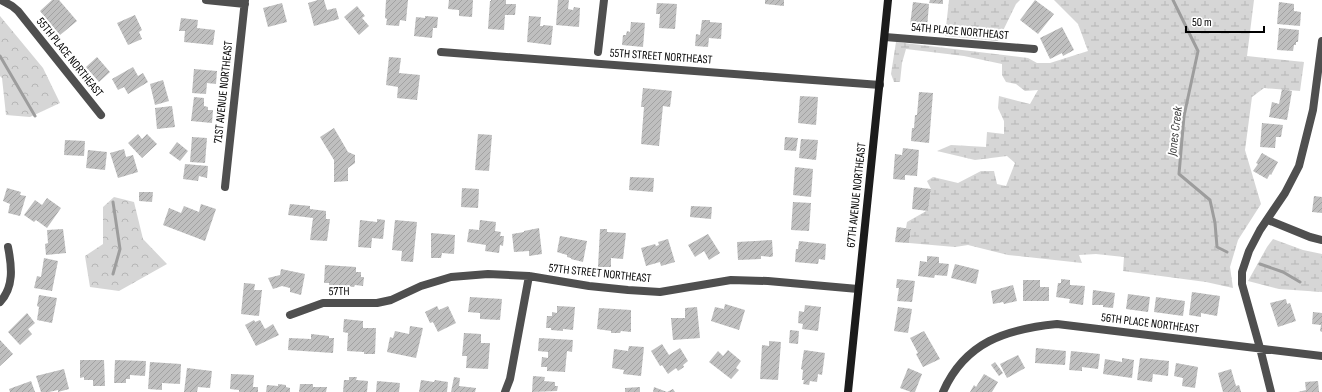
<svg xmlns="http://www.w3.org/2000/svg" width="1322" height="392" font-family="'Sofia Sans Condensed',sans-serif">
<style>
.forest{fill:url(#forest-crowns)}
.wetland{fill:url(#wetland-marsh)}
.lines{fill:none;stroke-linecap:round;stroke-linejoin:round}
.stream{stroke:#9d9d9d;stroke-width:3}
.building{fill:url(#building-hatch)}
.street{stroke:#4f4f4f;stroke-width:8}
.secondary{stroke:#1c1c1c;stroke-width:8}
.labels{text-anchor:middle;stroke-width:4;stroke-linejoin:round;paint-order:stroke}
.street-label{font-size:12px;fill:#000;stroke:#fff}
.water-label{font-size:13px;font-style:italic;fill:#3e3e3e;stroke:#fff}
</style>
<defs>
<pattern id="forest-crowns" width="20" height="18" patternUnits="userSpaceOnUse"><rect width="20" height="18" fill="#d6d6d6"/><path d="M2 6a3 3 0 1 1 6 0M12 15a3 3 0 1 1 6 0" fill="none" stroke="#b6b6b6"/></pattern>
<pattern id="wetland-marsh" width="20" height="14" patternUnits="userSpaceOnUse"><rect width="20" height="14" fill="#d6d6d6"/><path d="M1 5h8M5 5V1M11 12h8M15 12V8" fill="none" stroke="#b6b6b6"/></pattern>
<pattern id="building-hatch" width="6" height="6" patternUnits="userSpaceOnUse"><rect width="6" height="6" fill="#bfbfbf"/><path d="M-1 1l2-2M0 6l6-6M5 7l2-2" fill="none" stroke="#a2a2a2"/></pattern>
</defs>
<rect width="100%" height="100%" fill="#fff"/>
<path class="forest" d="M0 16 43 68 60 103 30 117 6 115 2 78 0 76Z
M114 197 134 202 143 239 167 264 119 291 90 287 85 256 103 244V207Z"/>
<path class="wetland" d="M949 0H1020L1016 4 998 41 945 36Z
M1054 0H1254L1247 56 1304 62 1300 91 1264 88 1252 97 1245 150 1261 204 1238 240 1230 267 1233 288 1206 282 1123 271 1124 257 1096 254 1079 255 1082 263 1008 255 968 245 955 247 909 243 911 229 906 228 907 222 928 210 931 189 927 181 933 177 958 183 981 171H994L997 184 1006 186 1015 163 1007 156 975 160 937 151 951 145 986 147 987 132 1004 134V121L998 108 999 96 1030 104 1038 90 1025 91 1016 84 1006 82 1002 75V64L964 56 906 49 902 63 900 82H894L891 74 896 42 1028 58 1037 63H1050L1088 51 1078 24Z
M1273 239 1303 250 1322 254V292L1279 289 1248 281 1267 247Z"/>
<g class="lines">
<path class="stream" d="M1173 0 1198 51 1184 116 1179 174 1210 200 1215 223 1217 247 1227 252
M0 56 35 116
M113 202 120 249 113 274
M1260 264 1283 272 1300 282"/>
</g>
<path class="building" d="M52 0H59L77 21 60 35 40 11Z
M318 0H324L327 10 336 8 339 19 314 26 308 3Z
M386 0H408L406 21 400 20 399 26 386 25 387 19 385 18Z
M449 0H473L472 17 459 16V10L448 9Z
M491 0H506V4H516L515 15H505L504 30 488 29 490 1H491Z
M558 0H569L568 9 573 10 574 7 580 8 579 27 556 25Z
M765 0H784V6L765 4Z
M930 0H943V4L929 3Z
M1035 0 1054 14 1038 34 1020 20Z
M913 2 929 4 927 28 910 25Z
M1279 2 1294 4V11L1301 12 1300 26 1277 24Z
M282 3 287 22 268 27 263 8Z
M657 3 677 4 675 29 659 28 660 14H656Z
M357 6 365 16 362 18 369 26 359 35 344 17Z
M135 15 142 30 139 32 142 39 128 45 117 23Z
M425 16 438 17 437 28H433L432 38 414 36 416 17 425 18Z
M529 16 541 17 540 26H543V25L553 26 551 45 527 42Z
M181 18 198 20 197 28 215 30 213 45 184 42 185 31H179Z
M702 20H710V22L722 23 721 39 709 38 708 47 695 46 696 34 700 35Z
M631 22 645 23 643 47 622 45 623 35H626L627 31 630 32Z
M1062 27 1074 50 1063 56 1062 53 1050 59 1040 38Z
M1279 28 1299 30 1298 42H1296V45H1294L1293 51 1277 50Z
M97 57 110 72 99 82 86 67Z
M389 57 401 58 399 73 420 75 417 100 397 98 398 87 386 85Z
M133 67 138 76 143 73 148 82 128 94 124 87 118 90 112 79Z
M194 69 217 71 216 84 207 83 206 94 192 93Z
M163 80 169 101 155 105 150 84Z
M643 88 672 91 670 107 663 106 659 146 641 144 644 107H641Z
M1282 89 1292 91 1287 120 1269 117 1272 102 1279 104Z
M919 92 933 93 929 143 911 141 912 128H914L915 115H917Z
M800 96 818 97 816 125 798 123Z
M194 97 204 98V106L208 107V110H213L212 123 191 121Z
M172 106 175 127 157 129 155 108Z
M1262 123 1283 125 1281 137H1276L1275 148 1260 147Z
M334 128 348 152 355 155V163L348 168V181L334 182V160L320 137Z
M138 134 142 139 147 134 157 144 142 158 128 143Z
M478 134 492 135 489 171 475 170Z
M192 137 207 138 205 163 190 162Z
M785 137 798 138 796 151 784 150Z
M801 139 818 140 816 160 799 158Z
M65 140 85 141 84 156 64 155Z
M177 142 188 151 180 161 169 153Z
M903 148 919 150 917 176 905 175V180L893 179 895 154 902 155Z
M124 149 126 157 133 155 138 172 118 178 110 153Z
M88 150 107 152 105 170 86 168Z
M1262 153 1278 162 1271 175 1270 174 1267 179 1253 171 1258 164 1256 163Z
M185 164 208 166 207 178 199 176 198 181 183 179Z
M795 167 813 169 811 197 793 195Z
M630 177 654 178 653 192 629 190Z
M914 187 931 189 928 211 912 209Z
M7 188 21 192 20 195 26 196 20 216 8 213 10 204 3 201Z
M462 188 479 189 478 208 461 207Z
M139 192H153L152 202 139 201Z
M1314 196 1322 197V213L1312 212Z
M47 198 61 208 47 228 36 220 34 222 24 215 35 200 42 205Z
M793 202 811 203 809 231 791 230Z
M201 204 216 209 205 241 163 225 169 208 181 213 184 206 199 212Z
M290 204 310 206V209L326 211V219H330L327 241 310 240 313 218 288 215Z
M691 206 712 207 711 219 690 217Z
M377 219 385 220 383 239 372 238 371 248 358 247 360 220 377 222Z
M395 220 417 222 413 262 401 261 402 251 392 250Z
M480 220 496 222 495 231 501 232 500 236H504L503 246 500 245 499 253 485 251 486 245 467 242 469 229 479 230Z
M897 227 911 229 909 243 895 242Z
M539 228 542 254 529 256V251L514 252 512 234 524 232V231Z
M63 229 66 253 46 255 45 244 48 243 47 230Z
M600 229H607V232L626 233 623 259 611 258V267H598Z
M431 233 455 235 454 254 442 253 441 258H431Z
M708 234 720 253 709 260 704 251 695 257 688 245Z
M560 236 587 241 583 262 571 259V258L567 257V255L557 252Z
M668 239 675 262 661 266 660 262 646 266 641 248 655 244 656 246 659 245 658 242Z
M772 240 773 256 771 257 761 256V259L738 260 737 242Z
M799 241 826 244 825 260 819 259 818 264 795 262 796 249H798Z
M927 256 939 257V263L949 264 947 276 935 275 934 278 918 276 920 261 927 262Z
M44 258 58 261 52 291 34 288 37 276 41 277Z
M955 264 979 270 976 284 951 278Z
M325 265 356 267V272H361V277H364L363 286 355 285 354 287 329 285V283H324Z
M281 269 305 274 301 295 290 292V288L282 286 273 289 268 278 280 275Z
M897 279 915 281 912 302 897 301 899 288H896Z
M1061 279 1070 280V285L1085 286 1083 305 1069 303 1070 299 1056 297 1058 283H1061Z
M1023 280H1040V287H1049V301H1023Z
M244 283 255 284 254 290H262L259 316 241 314Z
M1013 285 1017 301 1004 304 1003 302 993 304 991 291Z
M1093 290 1115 293 1113 308 1103 307V305H1092Z
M1192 292 1220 296 1217 316 1201 313V317L1189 315Z
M1128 294 1150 297 1148 312 1126 309Z
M39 295 57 298 52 323 37 320 39 307 37 306Z
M470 297 502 299 500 320 480 319V313L468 312Z
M1156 297 1185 301 1183 316 1154 312Z
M1286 299 1287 304 1290 303 1296 321 1278 327 1270 303Z
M725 304 745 310 739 330 711 321 715 307 724 309Z
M805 305 821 307 818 331 802 329 803 324 798 323 799 311 804 312Z
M437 306 439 310 448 306 456 323 438 332 433 322 430 323 425 312Z
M557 306 575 307 573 330 563 329V331L551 330V328H546L547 316H552V312L557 313Z
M697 307 700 338 673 340 671 318H685V308Z
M898 307 912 309 908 333 894 331Z
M599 308 631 310V332L621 331 620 333H611V331L597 329Z
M1313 312 1322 313V332L1320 331 1321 325 1312 324Z
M27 313 35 323 28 329 32 334 20 345 8 332Z
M344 319 363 321V328H376L375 354H364V352L347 351 348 333 343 332Z
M254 320 255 322 260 320 265 329 273 324 279 335 256 346 245 325Z
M410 326 423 328 416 358 387 352 390 337 393 338 395 331 409 334Z
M790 330 799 331 798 344 789 343Z
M924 331 940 359 923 367 916 354 918 353 910 338Z
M464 333 481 334V343H490L488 369 466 368 467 356H462Z
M311 334 329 336V338H334L333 353 288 350 289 338 311 339Z
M539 338 573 340 572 352 567 351 565 372 547 371V367H541L542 357 548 358V352L538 351Z
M0 340 13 354 0 366Z
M769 341 781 342 778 380 760 379 762 345 769 346Z
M662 344 669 355 680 348 688 361 683 365 684 367 678 371 676 368 668 374 662 365 660 366 651 351Z
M629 346 644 347 641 376 623 374 624 370 612 368 614 349 628 351Z
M1036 348 1066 351 1065 365 1035 363Z
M728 350 741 361 736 368 739 370 731 379 709 362 718 351 723 356Z
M804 350 825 353 822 375 818 374 817 382 810 381 809 385 803 384 804 380H802L803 370 801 369Z
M1071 351 1100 354 1098 369 1082 367V371L1069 370Z
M1018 355 1025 368 1007 378 1000 364Z
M1122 358 1134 360 1132 378 1103 374 1105 359 1122 362Z
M1140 358 1169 361 1168 376 1153 374 1152 382 1137 380Z
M80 360H104L105 386H93V380H84V377L80 378Z
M115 360 146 361 145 376 130 375V379H126V383H114Z
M150 362 181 364 180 384 162 383V390L148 389Z
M995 362 1003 373 999 376 991 365Z
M1176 363 1198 367 1195 388 1182 386 1183 378 1174 376Z
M187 368 212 371 210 388 198 387 197 392H184Z
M908 368 922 374 915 392H911L900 388Z
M64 369 69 389 58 392V390L49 392H41L36 376Z
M1231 369 1236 386 1239 385 1241 392H1223L1218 373Z
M231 374 254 375 253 387H258V392H239V390L230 389Z
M984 374 998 382 992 392H970L974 385 976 387Z
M533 376 545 377 544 381 555 382V386H558L557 391 532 392Z
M349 377H357L356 380 368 381 367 392H343L344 380H349Z
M454 377 460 378 459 386 476 388 475 392H451Z
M421 380 434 382 435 380 448 382 447 392H419Z
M31 381 35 392H10L9 389Z
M377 381 400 383 399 392H376Z
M1318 381 1319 392H1298L1306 390 1305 382Z
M278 384 286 385V387L290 388V392H266L267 385 278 386Z
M300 384H313V387H327L326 392H299Z
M640 387V392H625V388Z
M654 387 667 392 673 389 675 392H653Z"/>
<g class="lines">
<path class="street" d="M1 0 12 6 18 11 101 115
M206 0 245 4
M885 37 1034 49
M441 52 880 85
M598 52 604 0
M225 187 245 0
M1268 220 1310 237 1322 240
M0 302C14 287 12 267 8 247
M290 315 323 303H377L391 300 421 286 451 277 488 274 529 276 589 286 628 290 660 292 731 280 768 281 858 289
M505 392 510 379 529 276
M943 392C965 342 1006 329 1057 324L1322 356
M1271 392 1260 348 1242 284V272L1249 251 1260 230 1285 193 1299 166 1313 110 1322 41"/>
<path class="secondary" d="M848 392 888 0"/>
</g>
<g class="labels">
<g class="street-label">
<text transform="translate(960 31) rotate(5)" y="4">54TH PLACE NORTHEAST</text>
<text transform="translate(661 56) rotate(4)" y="4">55TH STREET NORTHEAST</text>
<text transform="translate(70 57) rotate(51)" y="4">55TH PLACE NORTHEAST</text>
<text transform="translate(223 92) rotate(-84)" y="4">71ST AVENUE NORTHEAST</text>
<text transform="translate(856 195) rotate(-84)" y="4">67TH AVENUE NORTHEAST</text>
<text transform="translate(600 273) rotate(6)" y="4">57TH STREET NORTHEAST</text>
<text transform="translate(339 291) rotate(-1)" y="4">57TH</text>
<text transform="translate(1150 323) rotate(7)" y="4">56TH PLACE NORTHEAST</text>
</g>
<g class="water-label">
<text transform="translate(1174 131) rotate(-83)" y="5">Jones Creek</text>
</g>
</g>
<path d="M1186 26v6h78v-6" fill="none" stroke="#000000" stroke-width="2"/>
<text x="1192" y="26" font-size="12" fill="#000000" stroke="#ffffff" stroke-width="3" paint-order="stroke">50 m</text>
</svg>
